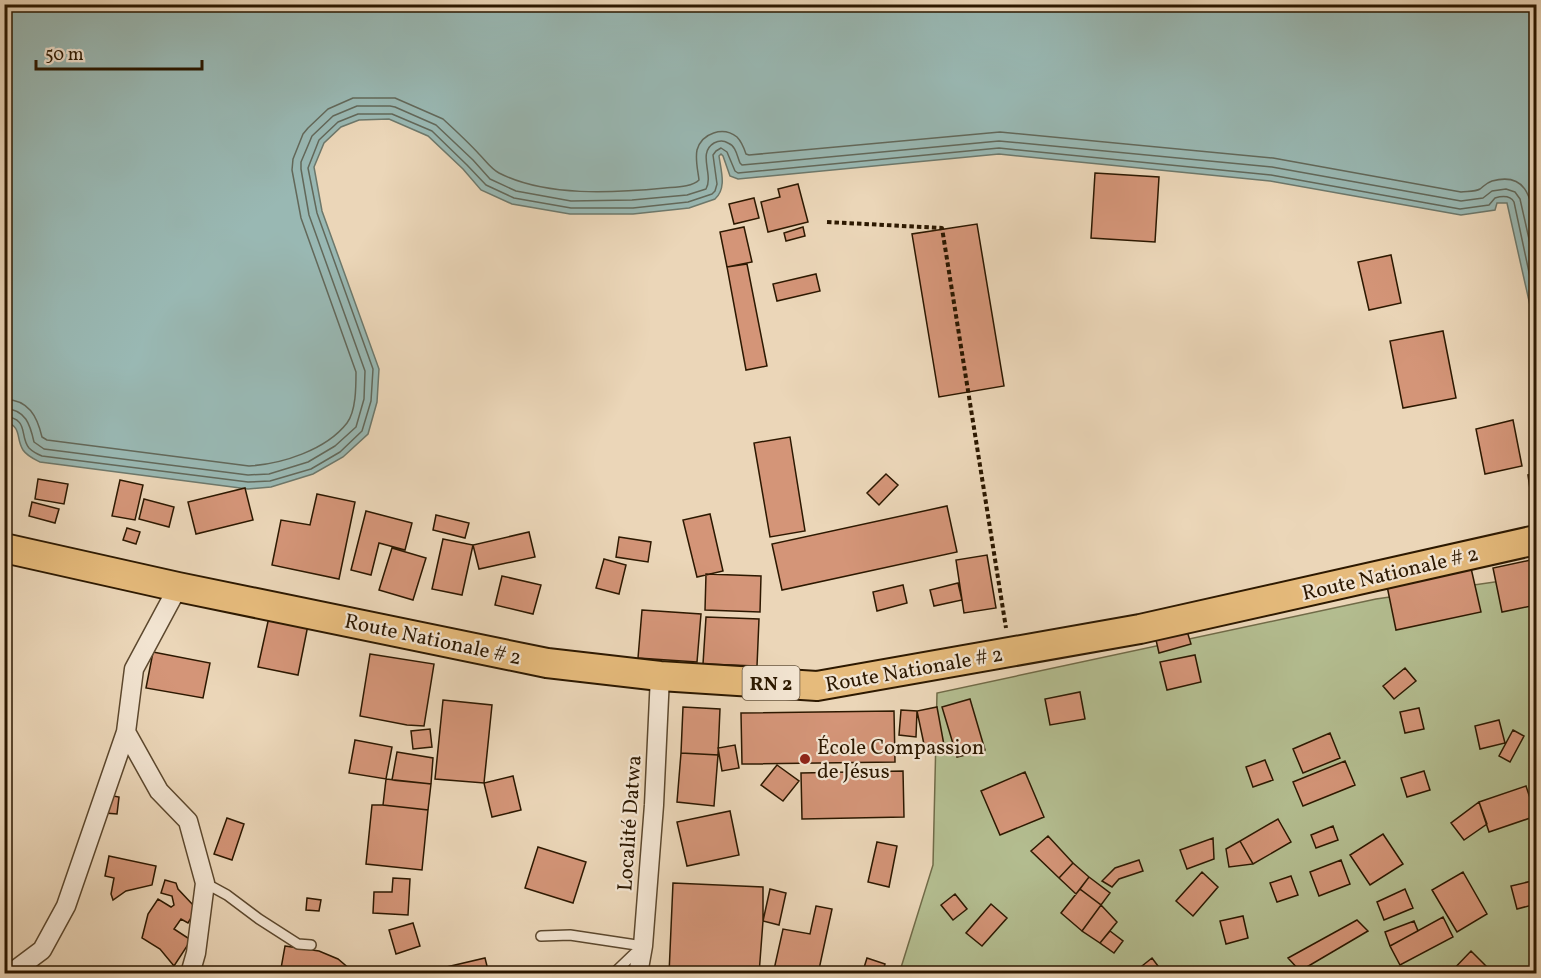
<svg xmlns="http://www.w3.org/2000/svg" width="1541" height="978" font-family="Vollkorn,serif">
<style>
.green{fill:#b4be91;stroke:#706b48;stroke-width:1.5}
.water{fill:#99b8b3;stroke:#6d786b;stroke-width:1.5}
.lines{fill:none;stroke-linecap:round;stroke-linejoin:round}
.shore{stroke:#62685a;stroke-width:1.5}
.building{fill:#d49578;stroke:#2c1800;stroke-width:1.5}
.service-casing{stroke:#5c482e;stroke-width:12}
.minor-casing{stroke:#5c482e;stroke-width:21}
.primary-casing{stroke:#2c1800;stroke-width:32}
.path{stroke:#2c1800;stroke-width:4;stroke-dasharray:4.5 3;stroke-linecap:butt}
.service{stroke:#f2e4d1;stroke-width:9}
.minor{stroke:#f2e4d1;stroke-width:18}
.primary{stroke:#e6bb7c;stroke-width:28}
.poi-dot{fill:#8f2418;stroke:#f2e4d1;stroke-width:2}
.labels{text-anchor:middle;stroke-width:4.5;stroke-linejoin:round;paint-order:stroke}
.shield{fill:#f2e4d1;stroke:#67553f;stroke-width:1.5}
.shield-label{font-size:20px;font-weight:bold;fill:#2c1800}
.street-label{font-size:21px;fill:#2c1800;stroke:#f2e4d1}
.poi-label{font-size:21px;fill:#2c1800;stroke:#f2e4d1;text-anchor:start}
</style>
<rect width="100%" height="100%" fill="#ebd6b8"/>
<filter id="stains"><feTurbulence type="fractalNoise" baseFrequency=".00333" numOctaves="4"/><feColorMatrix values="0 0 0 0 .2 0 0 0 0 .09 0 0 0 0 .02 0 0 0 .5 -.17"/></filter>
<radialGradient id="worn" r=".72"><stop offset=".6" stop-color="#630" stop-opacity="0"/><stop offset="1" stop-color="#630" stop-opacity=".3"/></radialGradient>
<path class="green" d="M1536 576V973L899 974 933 865 937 693 1376 599Z"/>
<path class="water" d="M4 5H1536V332L1507 203H1497L1495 210 1461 215 1270 181 999 154 738 179 730 176 723 156 721 154 719 156C721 171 727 188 715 199L689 208 633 214H570L512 204 481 190 463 169 428 136 389 119 359 120 341 127 324 143 314 167 322 211 379 369 377 402 368 434 343 457 313 474 271 487 248 489 40 462C34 459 27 456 23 450 15 437 23 428 5 421Z"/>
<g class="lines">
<path class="shore" d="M4 399C29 400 37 416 42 437L47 440 249 466C282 464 326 450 347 423 356 411 356 387 356 372L301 218 292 170 293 159 303 134 308 128 328 109 353 98H395L443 119C455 130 468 142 479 154 485 160 491 169 499 173 546 197 613 193 665 188 676 187 692 187 699 180 698 171 695 160 697 150 702 133 723 126 737 137 742 142 744 148 746 154L749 155 1000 132 1273 158 1461 192C1466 191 1475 192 1480 189 1484 186 1486 183 1492 181 1529 171 1531 202 1536 228
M4 408C26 410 30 424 34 442L44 449 248 475 269 474 308 462 335 446 356 427 364 399 365 371 309 215 301 169V162L312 136 333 116 357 106H390L395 107 436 125 473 160 490 179 516 191 571 201 632 200 687 195 706 189C714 175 697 153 714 143 718 141 723 140 728 143 736 146 737 156 740 163L742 165 999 141 1272 167 1461 201 1483 198 1492 191 1506 189 1515 192 1520 199 1536 270
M4 416C30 419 19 436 29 448 33 452 37 454 42 456L248 482 270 481 311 469 340 452 362 431 371 401 373 369 317 213 308 168 319 140 338 122 358 114H392L432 131 467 165 486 185 514 198 571 208H633L688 202 712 194 715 191 717 184 713 155 716 151 721 148 727 152 735 171 738 173 999 148 1271 175 1460 209 1489 205 1495 198C1502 196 1510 195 1514 202L1536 305"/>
</g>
<path class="building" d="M1095 173 1159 177 1155 242 1091 238Z
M798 184 808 222 768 232 761 202 780 197 778 189Z
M754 198 759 218 734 224 729 204Z
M977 224 1004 386 939 397 912 234Z
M744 227 752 262 727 267 720 232Z
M803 227 805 236 786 241 784 233Z
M1391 255 1401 303 1369 310 1358 262Z
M747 264 767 366 746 370 727 267Z
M816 274 820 291 777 301 773 284Z
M1443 331 1456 398 1403 408 1390 341Z
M1513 420 1522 466 1485 474 1476 429Z
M790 437 805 531 770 537 754 443Z
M886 474 898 485 879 505 867 493Z
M1536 474V518H1534L1528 475Z
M38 479 68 484 64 504 35 499Z
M120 480 143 485 135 520 112 516Z
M245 488 253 520 196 534 188 502Z
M317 494 355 502 339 579 272 565 281 520 310 525Z
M144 499 174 507 169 527 139 519Z
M32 502 59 509 55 523 29 516Z
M947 506 957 552 782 590 772 544Z
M366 511 412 523 405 550 379 543 371 575 351 570Z
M710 514 723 571 697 577 683 520Z
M436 515 469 523 465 538 433 530Z
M127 528 140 532 136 544 123 540Z
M529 532 535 557 479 569 473 545Z
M619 537 651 542 648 562 616 557Z
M443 539 473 545 462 595 432 589Z
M392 548 426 558 413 600 379 590Z
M987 555 996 608 964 613 956 560Z
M604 559 626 565 619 594 596 588Z
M1536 559V586L1531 560Z
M1531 560 1536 586V605L1502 612 1493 568Z
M1471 568 1481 612 1396 630 1387 586Z
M706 574 761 576 760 612 705 610Z
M502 576 541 585 533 614 495 605Z
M958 583 962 600 934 606 930 590Z
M903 585 907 603 877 611 873 592Z
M642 610 701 614 697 662 638 658Z
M269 617 308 625 298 675 258 667Z
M706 617 759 619 757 666 703 664Z
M1187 631 1191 644 1159 653 1156 640Z
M153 652 210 663 203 698 146 688Z
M370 654 434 664 424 726 407 725 360 716Z
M1195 655 1201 682 1167 690 1160 662Z
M1405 668 1416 681 1394 699 1383 686Z
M1080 692 1085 719 1050 725 1045 699Z
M970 699 985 750 957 757 942 707Z
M443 700 492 705 484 783 435 779Z
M683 707 720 709 718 755 681 753Z
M937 707 944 745 925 749 917 711Z
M1419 708 1424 729 1405 733 1400 712Z
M901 710 917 711 916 737 899 735Z
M894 711 895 762 742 764 741 713Z
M1499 720 1505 743 1480 749 1475 726Z
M430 729 432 747 413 749 411 731Z
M1513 730 1524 736 1510 762 1499 756Z
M1330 733 1340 758 1303 773 1293 749Z
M355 740 392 747 386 779 349 773Z
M735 745 739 768 722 771 718 748Z
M397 752 433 758 431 784 392 780Z
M681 753 718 755 714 806 677 802Z
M1265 760 1273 780 1253 787 1246 767Z
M1345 761 1355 785 1303 806 1293 782Z
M777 765 799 781 783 801 761 785Z
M903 771 904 817 802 819 801 773Z
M1424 771 1430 790 1407 797 1401 778Z
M1025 772 1044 817 1000 835 981 791Z
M513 776 521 810 492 817 484 783Z
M386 779 431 784 428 810 383 805Z
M1526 786 1536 816 1489 832 1479 802Z
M108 795 119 797 117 814 105 813Z
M1479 802 1487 824 1464 840 1451 823Z
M372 805H383L428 810 422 870 366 864Z
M730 811 739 855 687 866 677 822Z
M227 818 244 824 232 860 214 854Z
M1278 819 1291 842 1253 864 1240 841Z
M1333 826 1338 840 1316 848 1311 835Z
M1383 834 1403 864 1370 885 1350 855Z
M1048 836 1073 863 1059 878 1031 851Z
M1213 838 1214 859 1187 869 1180 850Z
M1240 841 1253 864 1229 867 1226 849Z
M877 842 897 846 889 887 868 882Z
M538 847 586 862 573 903 525 888Z
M109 856 156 866 152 885 126 891 113 900 111 894 114 878 105 876Z
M1139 860 1143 871 1119 879 1112 887 1102 881 1115 868Z
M1341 860 1350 884 1319 896 1310 872Z
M1073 863 1089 877 1076 894 1059 878Z
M1202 872 1218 887 1193 916 1176 901Z
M1463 872 1487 914 1457 932 1432 890Z
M1291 876 1298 895 1277 902 1270 883Z
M1089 877 1110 893 1101 905 1080 889Z
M393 878 410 879 408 915 373 913 374 892H392Z
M165 880 176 883 178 889 194 906V913L188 923 181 919 174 929 191 940 174 966 160 949 142 938 148 914 158 899 171 907 174 905 172 896 161 893Z
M1536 880V904L1517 909 1511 886Z
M673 883 763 887V921L759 974H669Z
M770 889 786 893 779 925 763 921Z
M1080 889 1101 905 1082 931 1061 913Z
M1405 889 1413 908 1384 920 1377 902Z
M955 894 967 909 953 920 941 905Z
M307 898 321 900 319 911 306 910Z
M991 904 1007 918 982 946 966 933Z
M1101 905 1117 922 1100 943 1082 931Z
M816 906 832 909 818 974H773L783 929 810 934Z
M1243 916 1248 938 1226 944 1220 921Z
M1443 917 1453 937 1400 965 1390 946Z
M1357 920 1368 931 1300 971 1288 958Z
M1414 921 1418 931 1390 946 1385 932Z
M413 923 420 946 396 954 389 930Z
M1110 931 1123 941 1114 953 1100 943Z
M285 946 319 951 338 959 351 970 350 974H280Z
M1471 951 1494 974H1449Z
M485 958 489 974H426L425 972Z
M867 958 885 964 882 974H862Z
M1152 958 1164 974H1132Z
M546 968 579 974H545Z"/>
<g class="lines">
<defs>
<path id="service" d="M205 883 227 895 259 919 298 944 311 945
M541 936 570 935 643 946
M613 974 639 949"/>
<path id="minor" d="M126 732 159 791 188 821 205 883 196 953 190 974
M10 974 42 950 66 906 126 732 134 669 178 587
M638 974 643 946 654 805 660 676"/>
<path id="primary" d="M4 548 178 587 547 663 660 676 817 686 1140 629 1536 540"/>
</defs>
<use href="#service" class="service-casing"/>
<use href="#minor" class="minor-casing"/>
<use href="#primary" class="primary-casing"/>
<path class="path" d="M827 222 942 228 1006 628"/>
<use href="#service" class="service"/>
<use href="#minor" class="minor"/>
<use href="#primary" class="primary"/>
</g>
<circle class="poi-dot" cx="805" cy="759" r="6"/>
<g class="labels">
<rect class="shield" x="742.5" y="666" width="57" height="34" rx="4.5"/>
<g class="shield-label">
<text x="771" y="690">RN 2</text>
</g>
<g class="street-label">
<text transform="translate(1390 573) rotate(-13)" y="7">Route Nationale # 2</text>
<text transform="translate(433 639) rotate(12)" y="7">Route Nationale # 2</text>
<text transform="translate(914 669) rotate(-10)" y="7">Route Nationale # 2</text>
<text transform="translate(629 823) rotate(-86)" y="7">Localité Datwa</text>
</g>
<g class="poi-label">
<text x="817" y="754">École Compassion<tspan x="817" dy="24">de Jésus</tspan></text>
</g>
</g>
<rect width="1541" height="978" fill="none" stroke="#ebd6b8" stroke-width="24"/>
<rect x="6" y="6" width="1529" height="966" fill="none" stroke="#2c1800" stroke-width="3"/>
<rect x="12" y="12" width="1517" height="954" fill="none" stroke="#2c1800" stroke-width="1.5"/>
<path d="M36 60v9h166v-9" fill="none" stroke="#2c1800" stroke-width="3"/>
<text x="45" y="60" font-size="18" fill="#2c1800" stroke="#f2e4d1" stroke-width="4.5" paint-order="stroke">50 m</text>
<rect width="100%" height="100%" filter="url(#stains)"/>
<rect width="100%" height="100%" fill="url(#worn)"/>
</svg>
